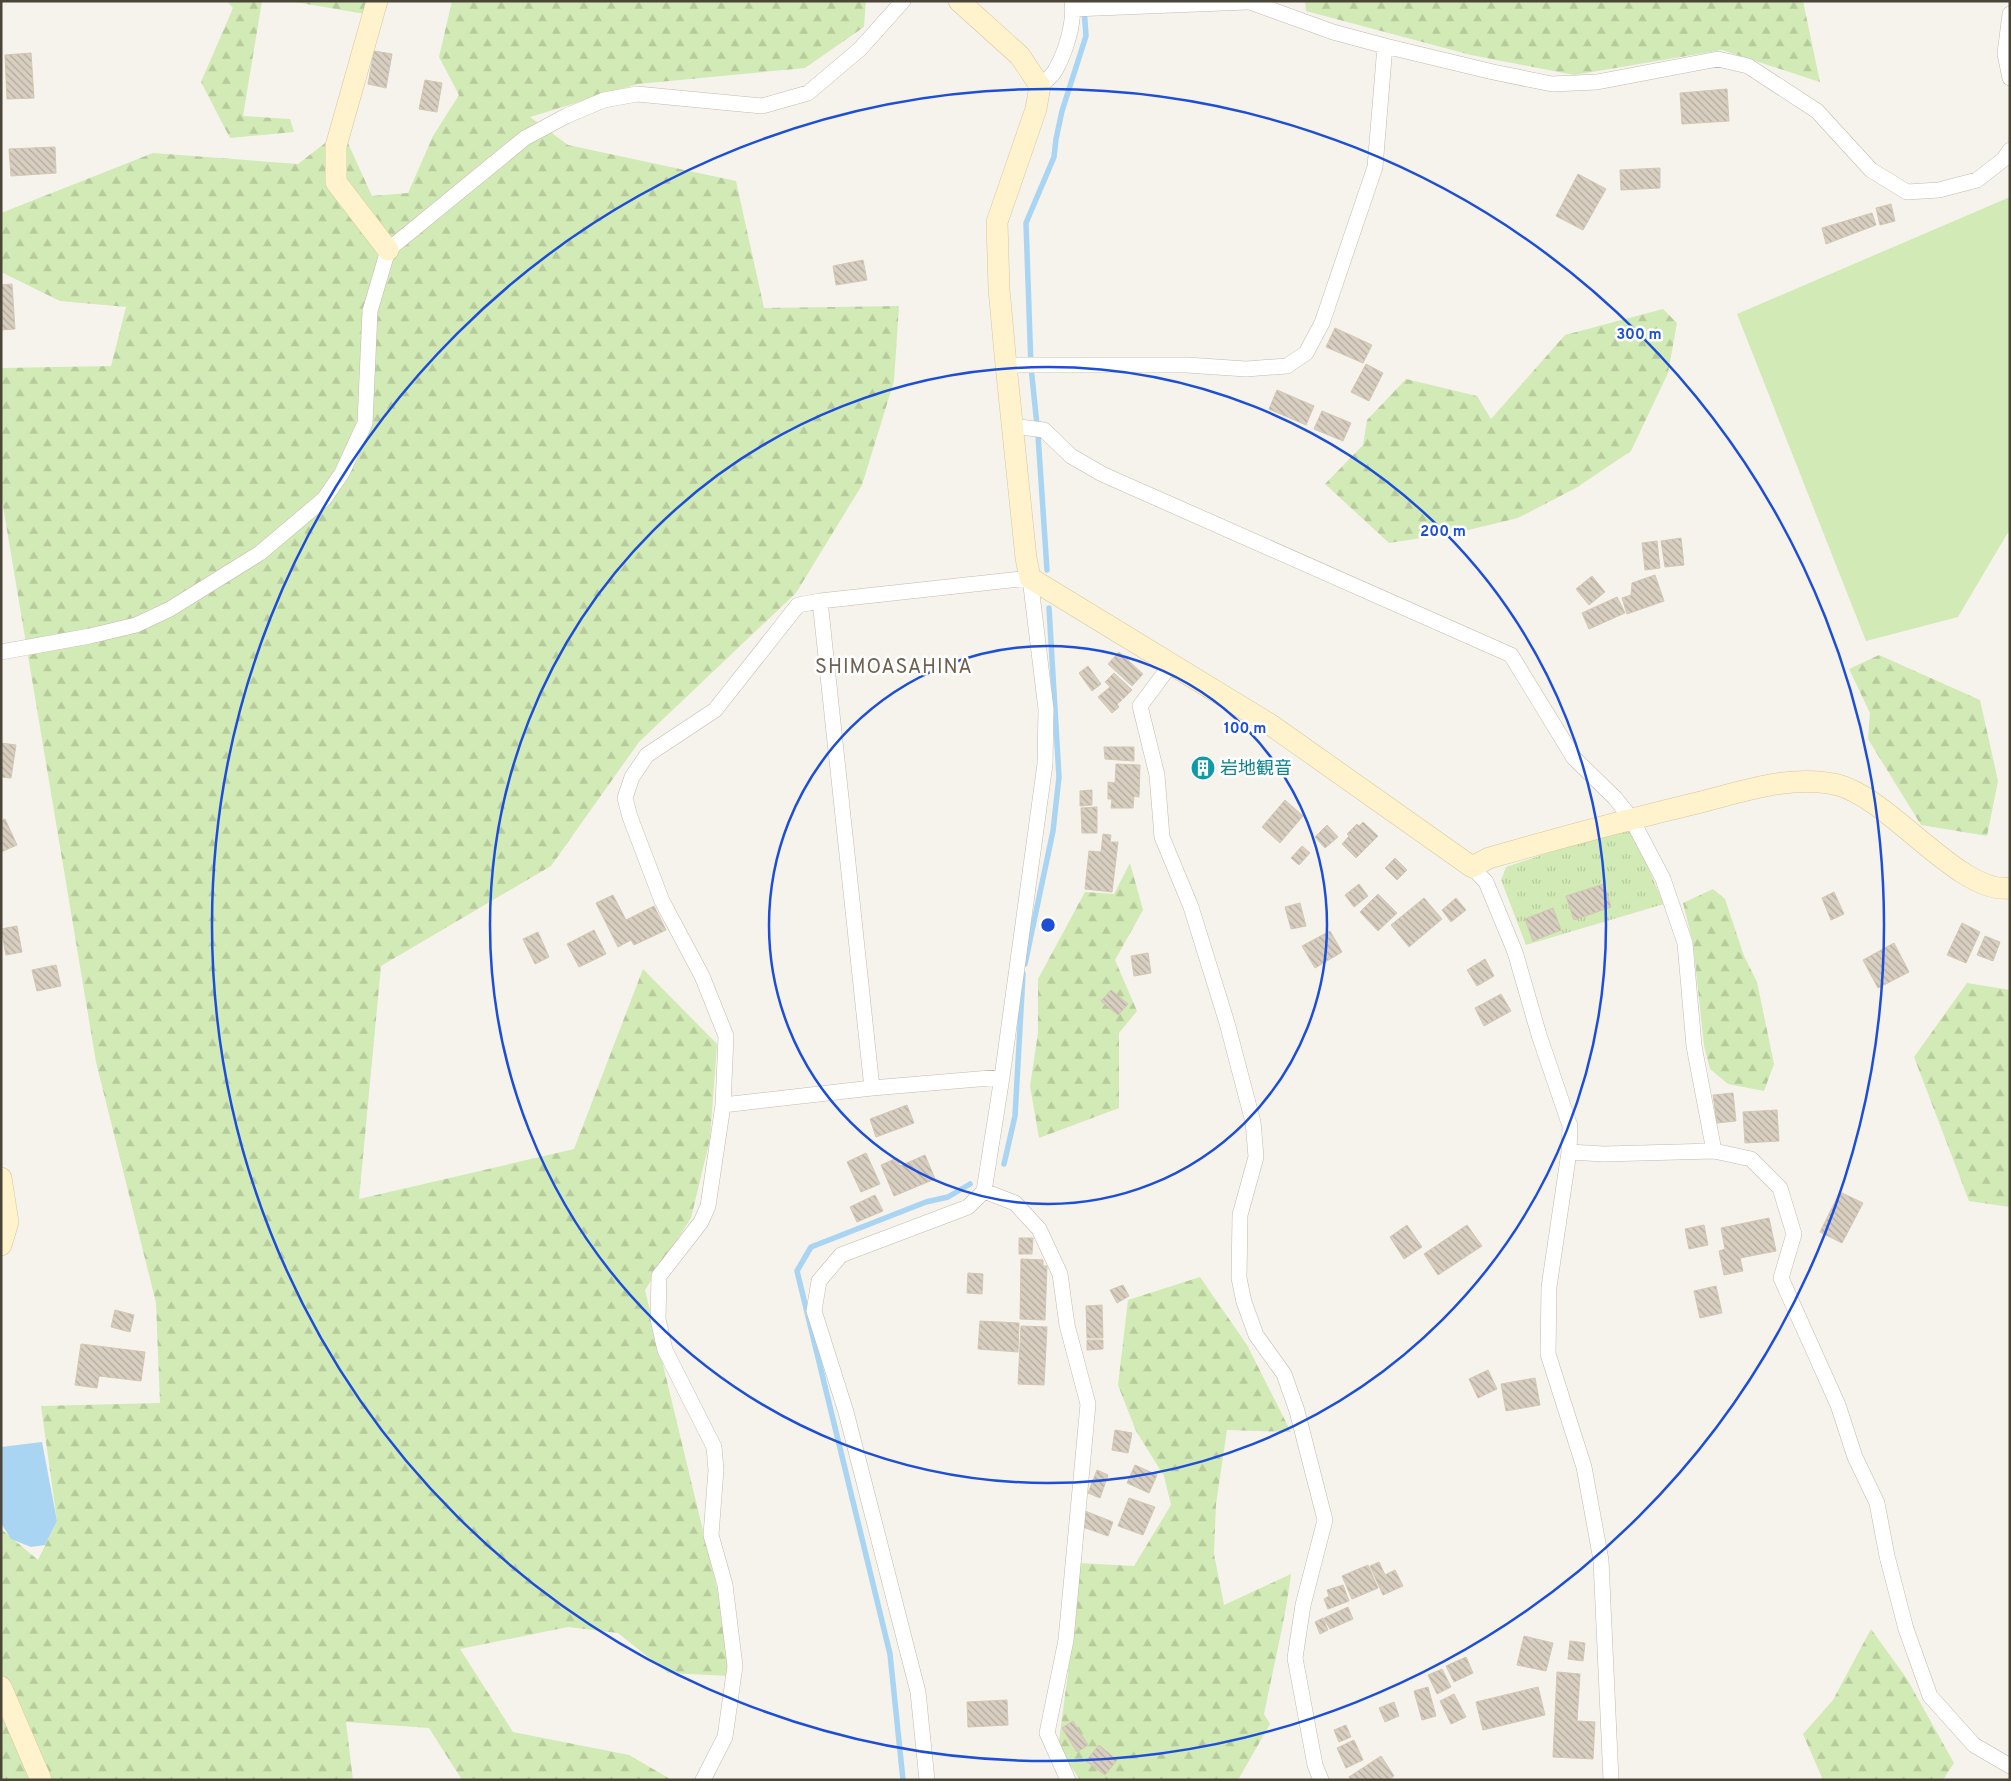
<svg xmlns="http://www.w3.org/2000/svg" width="2011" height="1781" font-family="Overpass,'Noto Sans JP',sans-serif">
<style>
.grass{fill:url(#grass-tufts)}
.forest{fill:url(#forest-firs)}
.pitch{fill:#d2eab5}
.water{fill:#a9d4f2}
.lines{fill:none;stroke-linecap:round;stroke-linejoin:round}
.stream{stroke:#a9d4f2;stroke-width:5.5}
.building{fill:url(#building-back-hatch);stroke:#d3c7b4}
.street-casing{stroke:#c2bbae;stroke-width:16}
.secondary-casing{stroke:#d6c79b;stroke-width:22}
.street{stroke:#fff;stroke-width:15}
.secondary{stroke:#fff3cd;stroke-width:21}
.ring{fill:none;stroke:#1d4ed8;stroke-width:2.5}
.labels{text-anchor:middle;stroke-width:5;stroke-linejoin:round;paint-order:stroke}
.culture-label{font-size:18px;fill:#0d838f;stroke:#fff;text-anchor:start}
.quarter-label{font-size:20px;letter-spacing:1px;fill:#6e6250;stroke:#fff}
.centre{fill:#1d4ed8;stroke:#fff;stroke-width:2.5}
.ring-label{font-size:15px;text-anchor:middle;font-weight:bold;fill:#1d4ed8;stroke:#fff;stroke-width:5;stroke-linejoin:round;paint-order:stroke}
</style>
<defs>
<pattern id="grass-tufts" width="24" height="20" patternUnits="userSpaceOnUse" patternTransform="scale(1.25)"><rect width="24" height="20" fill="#d2eab5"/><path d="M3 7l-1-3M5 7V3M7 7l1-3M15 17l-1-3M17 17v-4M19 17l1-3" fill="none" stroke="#b6ca9c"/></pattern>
<pattern id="forest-firs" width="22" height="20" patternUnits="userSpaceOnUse" patternTransform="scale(1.25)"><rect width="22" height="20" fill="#d2eab5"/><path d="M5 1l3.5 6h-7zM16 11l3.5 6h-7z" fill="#b6ca9c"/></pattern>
<pattern id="building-back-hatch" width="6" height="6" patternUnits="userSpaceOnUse" patternTransform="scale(1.25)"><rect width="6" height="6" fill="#d8cfc1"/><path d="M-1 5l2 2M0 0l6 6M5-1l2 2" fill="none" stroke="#b1aa9e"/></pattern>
</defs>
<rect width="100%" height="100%" fill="#f6f3ec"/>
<path class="grass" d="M1629 831 1640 849 1664 904 1526 945 1501 880 1506 867 1610 832Z"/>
<path class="forest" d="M227 1H262L243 116 290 119 294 132 230 138 201 82 233 8Z
M289 1H375L371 15Z
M452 1H866L864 27 805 68 638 84 530 117 568 145 736 181 764 308 899 306 894 381 862 485 796 593 639 742 551 866 381 966 359 1199 574 1149 643 969 717 1044 710 1139 691 1218 645 1290 718 1593 729 1676 668 1673 618 1633 568 1627 460 1649 513 1732 629 1755 672 1780H462L429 1728 346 1722 353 1780H1V1529L38 1560 57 1521 41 1406 160 1403 156 1303 96 1062 1 494V368L111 366 126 307 60 301 1 272V213L153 153 298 164 342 130 372 196 408 193 433 136 459 95 439 57Z
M1305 1H1803L1820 82 1722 50 1574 75 1471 55 1306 11Z
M1663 309 1677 323 1668 373 1631 451 1576 488 1518 518 1460 532 1389 543 1325 484 1363 445 1367 420 1406 379 1477 396 1491 419 1565 335Z
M1879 655 1980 700 1998 781 1987 836 1921 825 1868 739 1870 713 1849 669Z
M1130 863 1143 910 1115 960 1137 1011 1119 1033V1108L1039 1138 1030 1086 1038 1033V979L1085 892 1114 894Z
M1713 889 1725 899 1744 956 1757 982 1774 1064 1764 1091 1728 1084 1710 1069 1704 1046 1693 943 1683 903Z
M1967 983 2010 990V1207L1969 1201 1914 1057Z
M1200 1277 1247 1345 1291 1432 1227 1430 1216 1504 1214 1554 1224 1605 1291 1574C1285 1622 1273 1668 1264 1714L1270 1724 1238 1780H1080L1058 1748 1074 1628 1079 1563 1134 1566 1171 1505 1164 1476 1136 1431 1118 1385 1128 1300Z
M1871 1629 1907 1679 1954 1763 1943 1780H1823L1803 1734 1833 1700Z"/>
<path class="pitch" d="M2010 197V529L1958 617 1866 641 1737 314Z"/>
<path class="water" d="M42 1442 57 1521 45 1545 31 1547 11 1539 1 1523V1447Z"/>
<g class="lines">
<path class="stream" d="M1047 570 1038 435 1031 367 1026 223 1054 157 1056 139 1062 111 1086 36 1084 8
M1025 964 1053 831 1059 777 1049 608
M1004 1164 1015 1116 1023 974
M903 1780 890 1654 797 1271 811 1247 926 1202 948 1197 970 1184"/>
</g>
<path class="building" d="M374 51 392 54 386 88 368 84Z
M31 53 34 98 7 99 5 55Z
M425 80 442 83 437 112 419 109Z
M1727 89 1729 121 1682 124 1680 93Z
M55 147 56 173 11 176 9 149Z
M1660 168V188L1621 190 1620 170Z
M1578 174 1606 189 1583 230 1556 216Z
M1891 204 1895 221 1880 225 1876 208Z
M1872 213 1876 225 1826 244 1822 228Z
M863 260 867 280 836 285 833 266Z
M12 284 15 329 1 330V285Z
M1335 328 1372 345 1363 363 1326 347Z
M1366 364 1383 373 1369 401 1351 392Z
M1277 390 1314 406 1306 425 1269 409Z
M1322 411 1351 423 1343 441 1314 429Z
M1681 538 1684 565 1665 567 1661 541Z
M1657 541 1660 568 1645 570 1642 543Z
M1655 575 1664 601 1627 614 1622 598 1631 595 1632 583Z
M1592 576 1605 592 1589 605 1576 589Z
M1617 597 1625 613 1589 629 1582 613Z
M1119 652 1143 674 1132 686 1108 664Z
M1088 666 1101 684 1092 691 1079 673Z
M1114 673 1132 690 1123 699 1105 682Z
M1110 687 1122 700 1117 704 1119 707 1112 713 1098 697Z
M1 743 16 745 11 778 1 777Z
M1104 747H1134V761L1105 759Z
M1210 759 1214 774 1196 778 1192 763Z
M1116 764 1140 765 1139 797 1134 796 1133 808H1111L1112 799H1108V782L1115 783Z
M1092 790V805L1080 806V791Z
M1285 800 1303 816 1280 843 1262 827Z
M1097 807V833H1082L1081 808Z
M5 819 17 845 1 852V821Z
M1363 822 1378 836 1356 858 1342 844 1349 836 1347 834 1357 824 1359 826Z
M1327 825 1338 837 1325 848 1315 837Z
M1103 834 1111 835 1110 842H1118L1112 892 1085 889 1089 851 1101 852Z
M1302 846 1310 853 1299 865 1291 858Z
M1395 858 1407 870 1397 880 1385 868Z
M1359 884 1368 896 1354 907 1345 895Z
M1604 884 1611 907 1574 920 1566 896Z
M1834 892 1844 914 1831 920 1822 898Z
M1378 894 1397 913 1378 931 1360 912Z
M613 895 626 920 654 906 666 930 634 945 631 940 618 947 596 903Z
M1424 898 1442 919 1409 947 1391 925Z
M1456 898 1466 910 1451 922 1442 910Z
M1300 903 1306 926 1291 929 1285 907Z
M1553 908 1561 930 1533 941 1525 919Z
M1962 923 1980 932 1966 963 1947 955Z
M17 926 22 952 6 955 1 929Z
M594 930 606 954 579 967 567 944Z
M1330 931 1342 952 1315 968 1302 946Z
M538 932 549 957 535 964 523 939Z
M1985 936 2000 942 1993 961 1977 955Z
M1894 943 1909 972 1878 988 1863 960Z
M1148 953 1151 973 1134 976 1131 956Z
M1485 959 1494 976 1477 986 1467 970Z
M56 965 61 986 37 991 32 970Z
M1111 990 1128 1004 1118 1015 1101 1001Z
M1501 994 1511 1011 1484 1026 1475 1008Z
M1733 1093 1736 1121 1717 1123 1713 1095Z
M907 1105 914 1123 876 1137 870 1119Z
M1777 1110 1779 1141 1745 1143 1743 1112Z
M866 1153 880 1184 861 1192 847 1162Z
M925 1155 935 1179 894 1196 881 1165 897 1158 900 1166Z
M1840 1192 1863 1203 1842 1243 1820 1232Z
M875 1195 883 1211 857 1222 850 1207Z
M1769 1218 1776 1251 1740 1258 1743 1271 1724 1275 1719 1251 1725 1249 1721 1228Z
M1407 1225 1422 1247 1404 1259 1390 1237Z
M1467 1225 1482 1246 1438 1275 1424 1254Z
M1704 1225 1708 1245 1689 1249 1685 1229Z
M1019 1238H1033L1032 1254H1019Z
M1021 1259 1043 1260V1266H1047L1045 1320 1020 1319Z
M968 1273 983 1274 982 1294 967 1293Z
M1123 1285 1129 1296 1117 1303 1110 1290Z
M1716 1286 1722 1313 1700 1318 1694 1291Z
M1102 1305 1103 1338H1087L1086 1306Z
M115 1310 134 1315 130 1332 111 1327Z
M980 1321 1019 1323 1018 1352 978 1349Z
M1021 1326 1047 1327 1044 1385 1018 1384Z
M1087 1340H1103V1349L1087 1350Z
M81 1344 145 1352 141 1381 99 1376 97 1388 75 1385Z
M1488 1370 1497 1389 1478 1398 1469 1379Z
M1535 1378 1540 1405 1506 1411 1501 1384Z
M1115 1430 1132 1433 1128 1453 1112 1450Z
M1135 1465 1157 1475 1149 1493 1127 1483Z
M1097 1470 1108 1475 1100 1498 1088 1493Z
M1129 1498 1155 1507 1143 1535 1118 1526Z
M1085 1511 1113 1522 1108 1536 1080 1526Z
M1379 1562 1385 1575 1395 1570 1403 1586 1383 1595 1370 1566Z
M1368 1565 1378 1588 1352 1599 1342 1576Z
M1343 1585 1349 1601 1328 1609 1324 1599 1329 1596 1327 1590Z
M1348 1607 1353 1619 1330 1629 1324 1618Z
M1323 1618 1328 1630 1320 1634 1315 1622Z
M1524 1636 1553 1643 1546 1671 1517 1665Z
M1570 1641 1585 1643 1583 1661 1568 1659Z
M1466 1657 1473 1673 1454 1682 1446 1666Z
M1442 1669 1451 1687 1437 1694 1428 1675Z
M1557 1672 1580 1674 1577 1721 1595 1722 1593 1759 1553 1757Z
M1428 1687 1436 1716 1422 1720 1414 1691Z
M1538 1687 1545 1715 1483 1730 1476 1702Z
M1454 1694 1466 1717 1451 1724 1440 1701Z
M1007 1700 1008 1725 968 1727 967 1702Z
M1394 1702 1399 1716 1385 1722 1379 1708Z
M1073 1721 1088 1745 1077 1752 1062 1728Z
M1346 1725 1351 1737 1339 1742 1334 1730Z
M1354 1740 1363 1760 1346 1768 1337 1748Z
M1099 1745 1117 1760 1105 1775 1086 1761Z
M1381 1756 1394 1776 1389 1780H1351L1349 1777Z"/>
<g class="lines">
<defs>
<path id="street" d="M1247 1 1333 32 1385 46 1493 72 1552 84 1597 82 1718 59 1748 66 1817 111 1871 170 1907 192 1939 190 1977 180 2004 159 2010 150
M1073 9 1247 2
M2010 14 2005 54 2010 78
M1040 86C1045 81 1053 76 1056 69 1066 51 1075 22 1072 1
M1006 365H1187L1246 369 1287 366 1306 353 1322 323 1375 167 1385 46
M1012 426 1044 430 1071 456 1102 474 1511 655 1574 758 1615 798 1631 818 1663 879 1685 943 1694 1046 1714 1151
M1 652 90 636 136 625 170 609 260 553 324 499 342 473 365 423 370 311 388 250 525 138 566 116 604 100 637 94 762 106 808 93 860 49 903 1
M1172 663 1140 706 1157 775 1162 837 1191 907 1227 1023 1253 1122 1256 1157 1240 1215 1239 1278 1244 1302 1256 1335 1284 1374 1297 1411 1325 1520 1303 1605 1295 1658 1315 1765 1321 1780
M1472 867 1486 882 1515 952 1539 1035 1570 1126 1569 1152 1549 1287 1548 1354 1584 1467 1601 1560 1611 1780
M872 1088 820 601 1030 578 1046 709 1045 764 1002 1077
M723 1105 726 1036 702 976 662 901 630 817 625 798 632 777 647 755 715 710 798 605 820 601
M1569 1152 1604 1154 1714 1151 1751 1159 1780 1188 1794 1234 1781 1278 1838 1405 1855 1457 1877 1503 1887 1556 1906 1629 1930 1696 1974 1745 2010 1766
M984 1191 1015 1203 1039 1229 1060 1274 1067 1325 1088 1404 1066 1640 1047 1733 1068 1780
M703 1780 725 1737 735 1666 725 1585 711 1535 716 1470 714 1447 665 1350 658 1319 659 1276 701 1222 708 1206 723 1105 872 1088 1002 1077 984 1191 968 1207 841 1255 819 1281 814 1311 846 1412 918 1692 927 1780"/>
<path id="secondary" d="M377 1 336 146V182L388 250
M959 1 1020 56 1040 86 1036 109 997 222 999 289 1006 365 1026 558 1030 578 1271 725 1472 867 1489 858C1559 838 1630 819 1701 802 1744 791 1793 774 1838 785 1891 799 1960 895 2010 888
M1 1178 8 1222 1 1245
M1 1687 41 1780"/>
</defs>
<use href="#street" class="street-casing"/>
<use href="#secondary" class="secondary-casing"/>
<use href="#street" class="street"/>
<use href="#secondary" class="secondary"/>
</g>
<g class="ring">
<circle cx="1048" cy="925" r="279"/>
<circle cx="1048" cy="925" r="558"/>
<circle cx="1048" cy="925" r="836"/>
</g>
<defs>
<symbol id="building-disc" viewBox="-11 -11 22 22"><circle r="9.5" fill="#0f9aa8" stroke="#fff"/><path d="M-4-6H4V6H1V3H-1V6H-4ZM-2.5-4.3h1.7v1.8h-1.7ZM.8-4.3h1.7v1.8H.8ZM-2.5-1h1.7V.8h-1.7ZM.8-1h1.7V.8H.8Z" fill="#fff"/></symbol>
</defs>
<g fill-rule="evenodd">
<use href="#building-disc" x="1189" y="754" width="28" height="28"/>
</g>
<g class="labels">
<g class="culture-label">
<text x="1220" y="774">岩地観音</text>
</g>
<g class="quarter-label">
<text x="894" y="673">SHIMOASAHINA</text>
</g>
</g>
<circle cx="1048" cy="925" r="8" class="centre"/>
<g class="ring-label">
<text x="1639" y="339">300 m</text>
<text x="1443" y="536">200 m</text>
<text x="1245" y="733">100 m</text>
</g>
<rect width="2011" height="1781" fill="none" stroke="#4b4439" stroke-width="5"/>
</svg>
